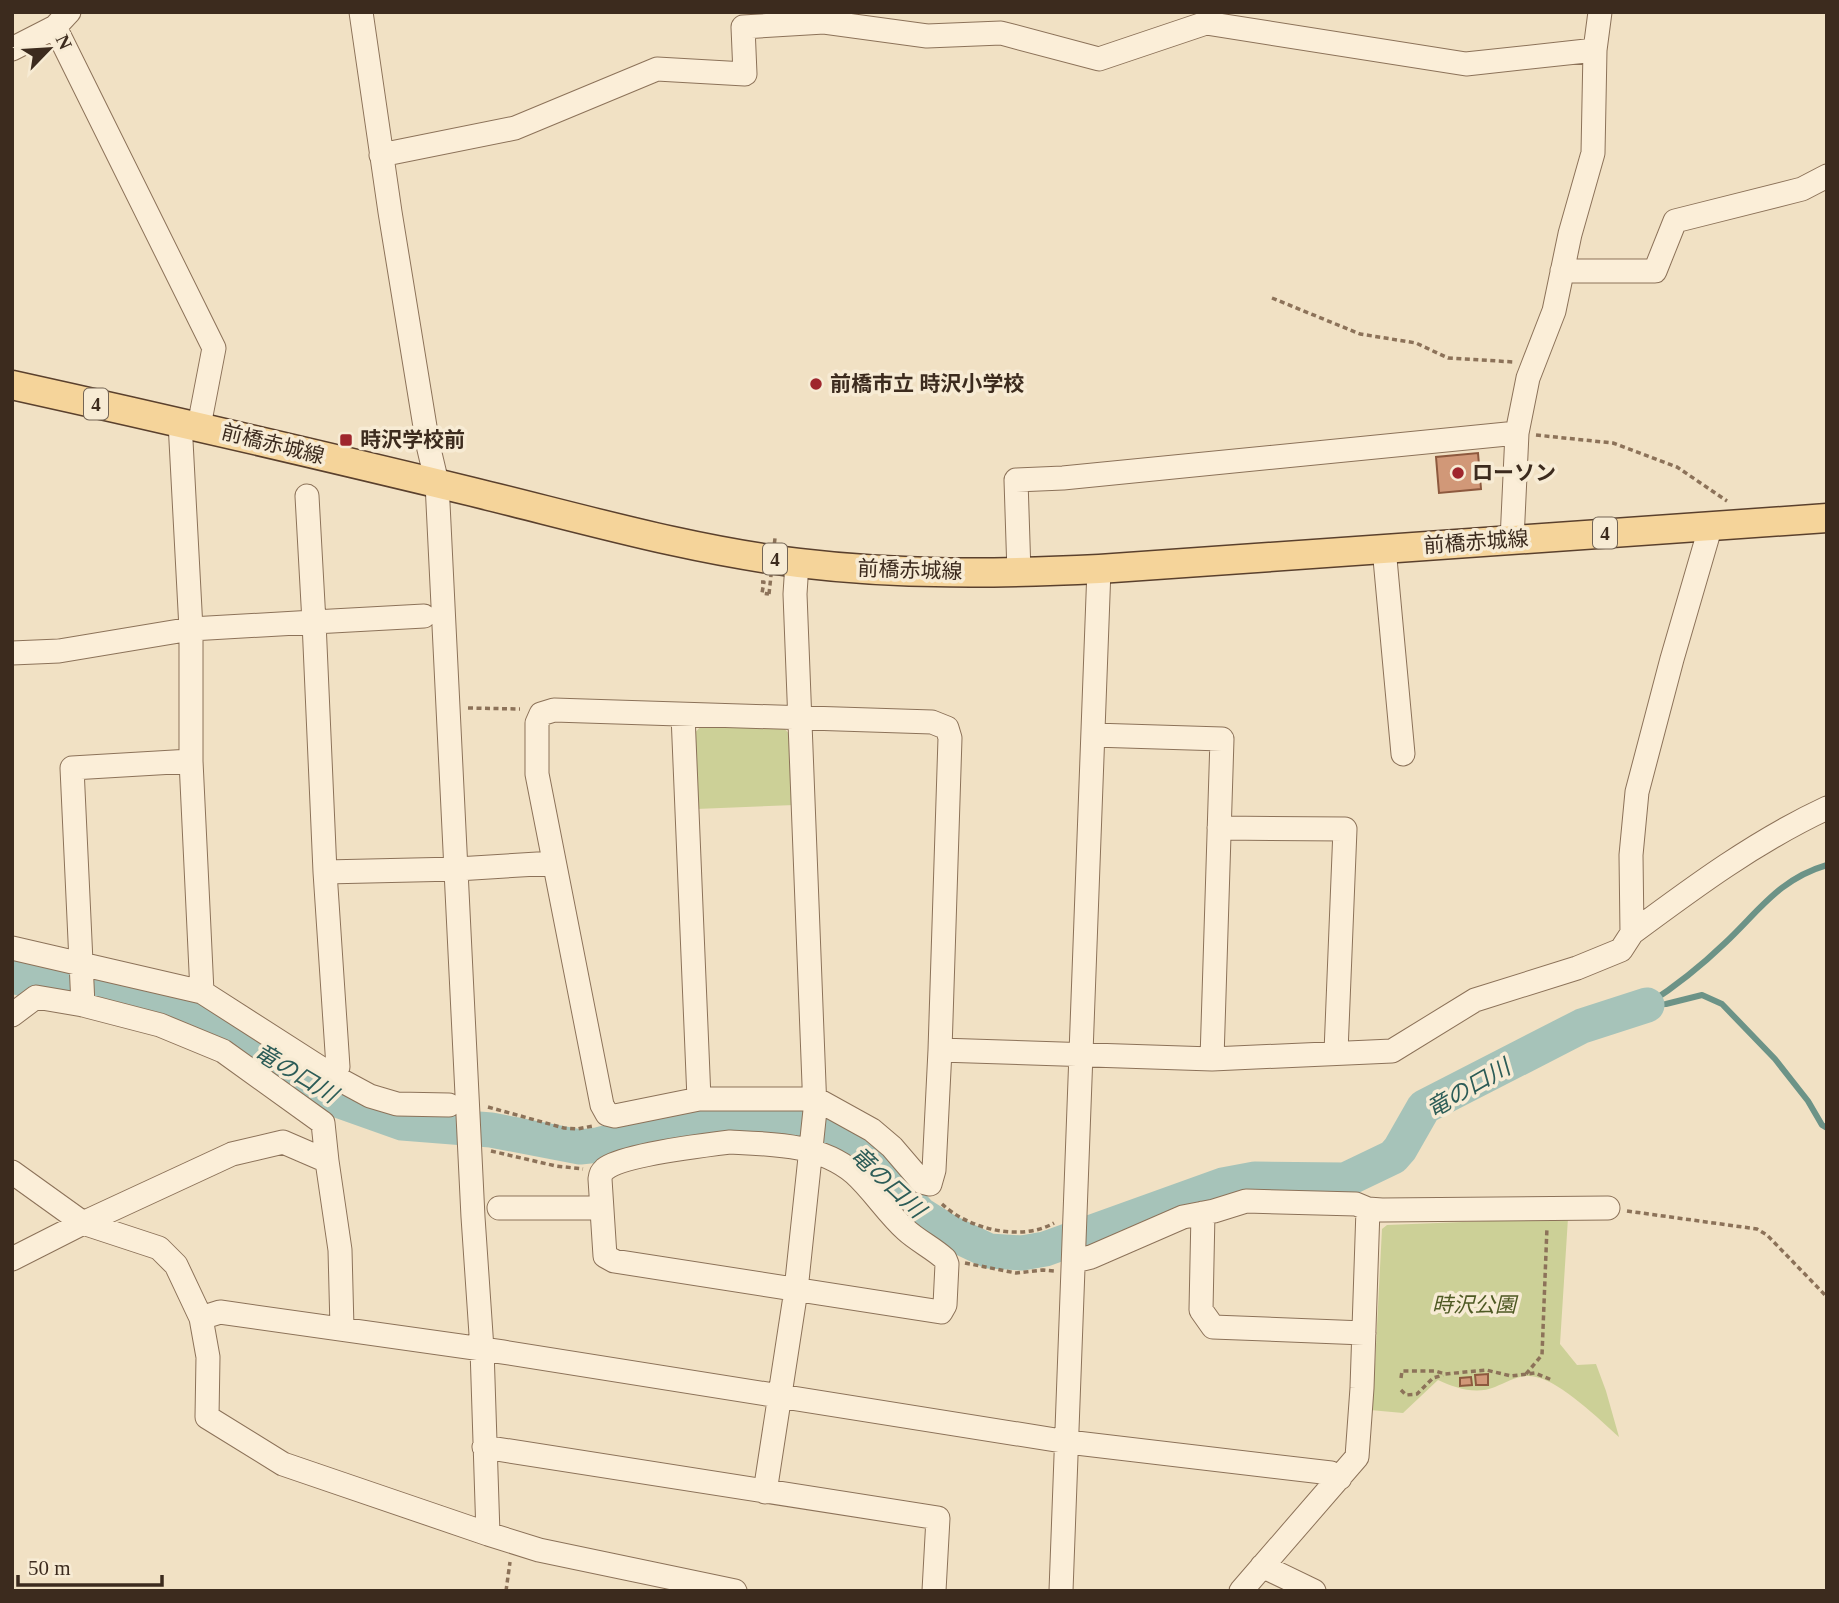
<svg xmlns="http://www.w3.org/2000/svg" width="1839" height="1603" font-family="'Times New Roman','Noto Sans JP',serif">
<style>
.green{fill:#ccd097}
.lines{fill:none;stroke-linecap:round;stroke-linejoin:round}
.stream{stroke:#6c9387;stroke-width:6}
.river{stroke:#a6c3b9;stroke-width:35}
.building{fill:#d19878;stroke:#8d593e;stroke-width:2}
.minor-casing{stroke:#8c7259;stroke-width:25}
.major-casing{stroke:#5a402d;stroke-width:31}
.path{stroke:#8c7259;stroke-width:3.5;stroke-dasharray:5 3.5;stroke-linecap:butt}
.minor{stroke:#fbeed8;stroke-width:23}
.major{stroke:#f5d49a;stroke-width:28}
.path-bridge{stroke:#8c7259;stroke-width:3.5;stroke-dasharray:5 3.5;stroke-linecap:butt}
.poi-dot{fill:#9f262d;stroke:#f7ebd4;stroke-width:2.5}
.labels{text-anchor:middle;stroke-width:7;stroke-linejoin:round;paint-order:stroke}
.shield{fill:#f7ebd4;stroke:#746555;stroke-width:2}
.shield-label{font-size:19px;font-weight:bold;fill:#3c2b1e}
.poi-label{font-size:21px;font-weight:bold;fill:#3c2b1e;stroke:#f7ebd4;text-anchor:start}
.street-label{font-size:21px;fill:#3c2b1e;stroke:#f7ebd4}
.park-label{font-size:21px;font-style:italic;fill:#4e5923;stroke:#f7ebd4}
.water-label{font-size:23px;font-style:italic;fill:#2c5c57;stroke:#f7ebd4}
</style>
<rect width="100%" height="100%" fill="#f1e1c4"/>
<path class="green" d="M701 726 783 727 792 737 795 805 696 809 693 735Z
M1568 1218 1560 1344 1577 1365 1596 1364 1606 1391 1619 1437C1599 1419 1561 1382 1536 1377 1521 1373 1508 1382 1495 1387 1476 1395 1455 1388 1438 1380L1403 1413 1370 1410 1371 1368 1375 1365 1382 1229 1387 1225Z"/>
<g class="lines">
<path class="stream" d="M1648 1004C1676 986 1701 966 1725 943 1759 911 1779 879 1827 865
M1647 1005 1666 1004 1702 995 1722 1004 1775 1059 1808 1101 1822 1125 1827 1128"/>
<path class="river" d="M12 976 52 987 131 996 239 1038 301 1082 326 1096 402 1123 491 1130 580 1147 598 1145 660 1128 755 1119H797L832 1134 868 1157 920 1214 947 1231 989 1251 1022 1253 1045 1249 1223 1185 1255 1179 1345 1180 1393 1157 1400 1149 1424 1107 1582 1026 1647 1005"/>
</g>
<path class="building" d="M1478 453 1481 489 1439 493 1436 457Z
M1488 1374V1385H1476L1475 1375Z
M1471 1377 1472 1385 1460 1386V1378Z"/>
<g class="lines">
<defs>
<path id="minor" d="M361 12 390 212 428 445 437 483 473 1217 482 1349 488 1534
M55 27 214 348 199 426
M12 49 55 27 69 12
M381 155 515 128 657 69 745 74 743 27 824 22 927 36 1001 33 1099 59 1206 23 1466 64 1595 50
M1562 271H1655L1675 221 1802 189 1827 176
M180 422 191 629V761L202 992
M307 496 314 622 424 616
M1512 540 1517 433 1528 378 1554 311 1570 234 1593 153 1595 50 1600 12
M1384 548 1403 754
M1019 573 1016 480 1063 478 1517 433
M12 653 59 651 191 629 314 622 325 872 338 1067 333 1076
M554 710 932 722 947 728 950 738 940 1050 934 1170 930 1184 922 1182 892 1147 872 1130 816 1099H699L615 1116 607 1114 602 1105 537 774V723L541 714Z
M683 715 699 1099
M1093 735 1222 739 1212 1059
M1219 828 1345 829 1336 1052
M325 872 457 869 554 863
M1632 933C1694 887 1756 841 1827 808
M12 948 202 992 333 1076 370 1096 397 1104 449 1105
M83 1005 72 768 191 761
M12 1015 36 997 83 1005 160 1025 223 1051 323 1123 327 1161 283 1142 232 1154 83 1223 12 1259
M940 1050 1212 1059 1392 1051 1475 1000 1577 968 1621 950 1632 933 1631 855 1637 792 1672 659 1711 525
M730 1142C772 1144 820 1144 854 1173 873 1190 887 1213 906 1230 918 1241 933 1248 945 1259L947 1264 945 1305 941 1312 614 1261 605 1256 600 1179C601 1173 601 1173 605 1169 622 1155 705 1145 730 1142Z
M327 1161 340 1250 342 1328
M12 1172 83 1223 159 1248 176 1265 201 1318 208 1357 207 1417 283 1464 488 1534 539 1550 735 1591
M499 1208H601
M1203 1213 1201 1310 1213 1327 1364 1333
M1075 1261 1091 1257 1183 1217 1214 1211 1246 1201 1356 1204 1368 1209 1382 1210 1608 1208
M201 1318 220 1312 503 1352 1068 1442 1331 1473 1340 1478
M484 1447 938 1518 934 1591
M765 1492 796 1290 815 1110 795 594 797 563
M1262 1566 1314 1591
M1061 1591 1099 569
M1241 1591 1357 1457 1362 1388 1368 1209"/>
<path id="major" d="M12 385C166 419 320 455 473 492 580 518 689 550 799 563 899 575 998 574 1099 569L1827 518"/>
</defs>
<use href="#minor" class="minor-casing"/>
<use href="#major" class="major-casing"/>
<path class="path" d="M1272 298 1360 334 1416 343 1448 358 1514 362
M1536 435 1613 443 1677 467 1727 501
M761 582H764L762 593 769 594
M468 708 520 709
M488 1107 564 1128 577 1129 593 1126
M491 1151 556 1166 583 1169
M942 1204C968 1229 1021 1242 1054 1223
M1627 1211 1757 1229 1767 1235 1827 1297
M965 1263 1016 1273 1043 1270 1054 1271
M1526 1374 1542 1355 1547 1227
M1401 1378 1402 1371H1435L1445 1374 1486 1370 1511 1376 1535 1373 1552 1380
M1401 1390 1406 1395 1417 1394 1433 1378 1443 1375
M506 1591 510 1562"/>
<use href="#minor" class="minor"/>
<use href="#major" class="major"/>
<path class="path-bridge" d="M769 594 775 538"/>
</g>
<g class="poi-dot">
<circle cx="816" cy="384" r="7"/>
<rect x="339" y="433" width="14" height="14" rx="3.5"/>
<circle cx="1458" cy="473" r="7"/>
</g>
<g class="labels">
<g class="shield">
<rect x="84" y="388.5" width="24" height="31" rx="5"/>
<rect x="1593" y="517.5" width="24" height="31" rx="5"/>
<rect x="763" y="543.5" width="24" height="31" rx="5"/>
</g>
<g class="shield-label">
<text x="96" y="411">4</text>
<text x="1605" y="540">4</text>
<text x="775" y="566">4</text>
</g>
<g class="poi-label">
<text x="830" y="391">前橋市立 時沢小学校</text>
<text x="360" y="447">時沢学校前</text>
<text x="1472" y="480">ローソン</text>
</g>
<g class="street-label">
<text transform="translate(273 444) rotate(14)" y="7">前橋赤城線</text>
<text transform="translate(1476 542) rotate(-4)" y="7">前橋赤城線</text>
<text transform="translate(910 570) rotate(2)" y="7">前橋赤城線</text>
</g>
<g class="park-label">
<text x="1474" y="1312">時沢公園</text>
</g>
<g class="water-label">
<text transform="translate(296 1073) rotate(31)" y="8">竜の口川</text>
<text transform="translate(1468 1088) rotate(-30)" y="8">竜の口川</text>
<text transform="translate(888 1182) rotate(43)" y="8">竜の口川</text>
</g>
</g>
<rect width="1839" height="1603" fill="none" stroke="#3c2b1e" stroke-width="28"/>
<g transform="translate(49 49) rotate(65)" stroke="#f7ebd4" stroke-width="5" paint-order="stroke">
<path d="M0-5L12 26L0 18L-12 26Z" fill="#3c2b1e"/>
<text y="-10" font-size="19" font-weight="bold" text-anchor="middle" fill="#3c2b1e">N</text>
</g>
<path d="M18 1575v10h144v-10" fill="none" stroke="#3c2b1e" stroke-width="3.5"/>
<text x="28" y="1575" font-size="21" fill="#3c2b1e" stroke="#f7ebd4" stroke-width="5" paint-order="stroke">50 m</text>
</svg>
